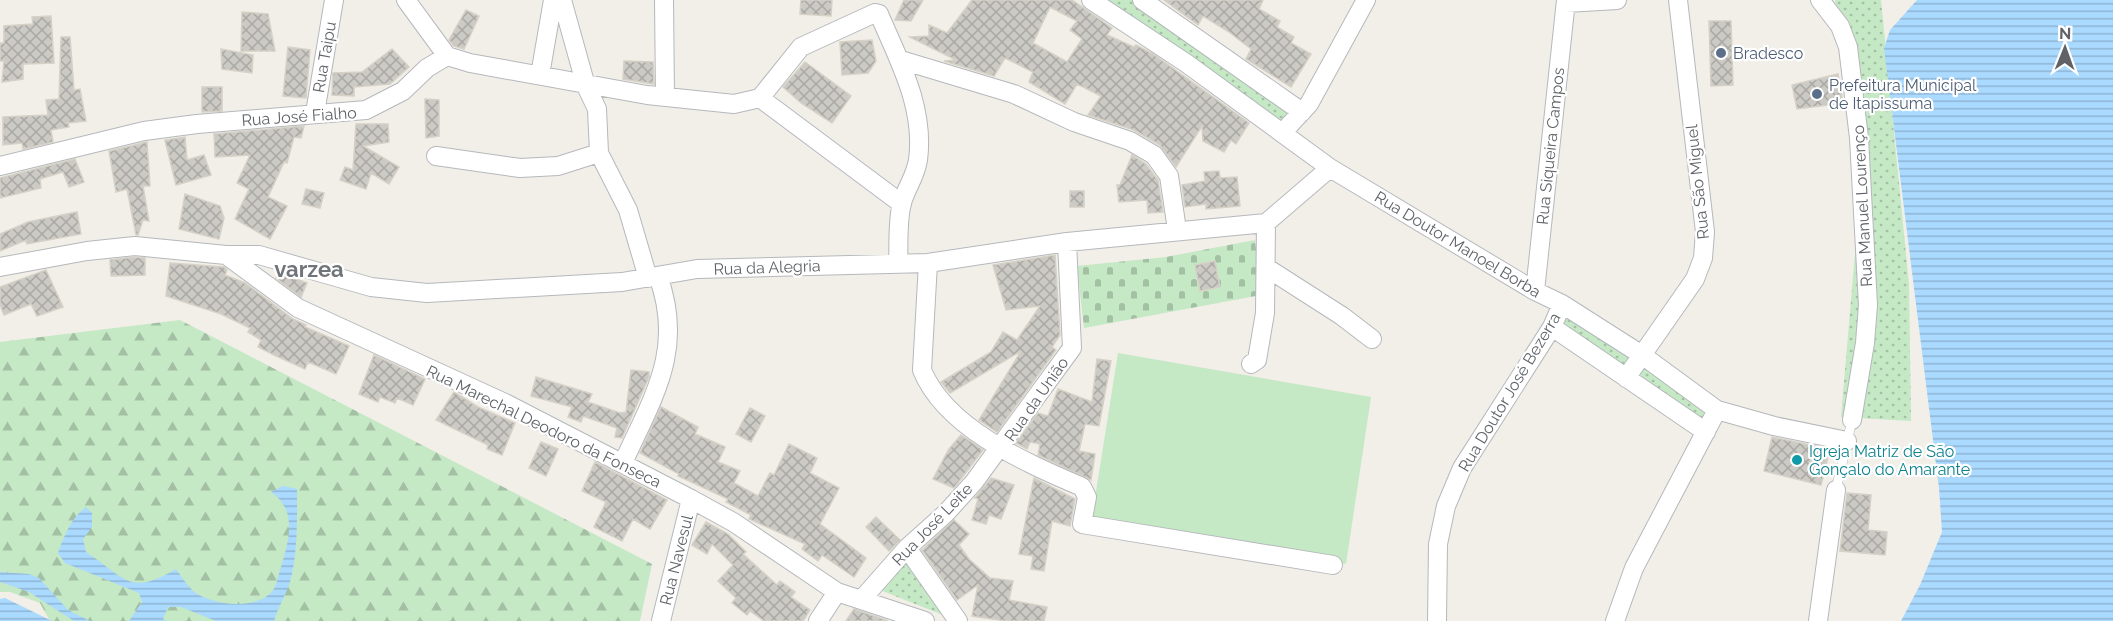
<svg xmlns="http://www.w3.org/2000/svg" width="2113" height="621" font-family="Raleway,sans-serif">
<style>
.grass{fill:url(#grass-dots)}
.forest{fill:url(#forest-firs)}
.cemetery{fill:url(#cemetery-stones)}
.garden{fill:#c5e8c5}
.water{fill:url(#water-rules)}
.building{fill:url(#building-cross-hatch);stroke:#d6d1c6;stroke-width:1.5;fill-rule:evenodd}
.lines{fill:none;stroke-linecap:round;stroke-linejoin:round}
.service-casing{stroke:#b5b8bc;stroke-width:10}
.minor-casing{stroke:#b5b8bc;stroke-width:20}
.service{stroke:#fff;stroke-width:9}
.minor{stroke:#fff;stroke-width:18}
.service-dot{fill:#5c6f8a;stroke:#fff;stroke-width:2}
.culture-dot{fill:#0f9aa8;stroke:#fff;stroke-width:2}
.labels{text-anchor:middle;stroke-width:4.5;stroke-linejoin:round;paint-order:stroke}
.service-label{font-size:16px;fill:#4e5e75;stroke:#fff;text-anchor:start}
.street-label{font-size:16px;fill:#5f6368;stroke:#fff}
.culture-label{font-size:16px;fill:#0d838f;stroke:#fff;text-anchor:start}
.district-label{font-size:22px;font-weight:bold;fill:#70757a;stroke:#fff}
</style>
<defs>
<pattern id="grass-dots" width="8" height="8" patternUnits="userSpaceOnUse" patternTransform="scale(1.5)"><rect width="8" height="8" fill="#c5e8c5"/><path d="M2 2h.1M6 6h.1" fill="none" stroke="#a3c0a4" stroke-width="1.8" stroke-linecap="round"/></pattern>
<pattern id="forest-firs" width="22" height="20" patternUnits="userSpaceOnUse" patternTransform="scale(1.5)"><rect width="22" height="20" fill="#c5e8c5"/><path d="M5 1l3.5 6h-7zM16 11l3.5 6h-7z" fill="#a3c0a4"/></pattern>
<pattern id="cemetery-stones" width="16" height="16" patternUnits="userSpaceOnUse" patternTransform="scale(1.5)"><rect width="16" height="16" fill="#c5e8c5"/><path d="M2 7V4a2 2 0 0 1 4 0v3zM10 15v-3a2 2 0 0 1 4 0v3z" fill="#a3c0a4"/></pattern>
<pattern id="water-rules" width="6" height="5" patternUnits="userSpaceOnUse" patternTransform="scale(1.5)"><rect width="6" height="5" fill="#aadaff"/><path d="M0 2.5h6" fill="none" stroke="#8eb4d2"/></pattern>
<pattern id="building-cross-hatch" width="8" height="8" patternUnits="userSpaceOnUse" patternTransform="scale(1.5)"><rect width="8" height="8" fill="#cccac5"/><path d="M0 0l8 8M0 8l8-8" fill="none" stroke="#a9a8a4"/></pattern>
</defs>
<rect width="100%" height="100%" fill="#f1efe8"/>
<path class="grass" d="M1100 0H1152L1308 104 1295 131Z
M1835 0H1881L1909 285 1911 421 1841 417 1859 207Z
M1565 302 1723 405 1702 435 1549 323Z
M908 561 958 621 880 590Z"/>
<path class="forest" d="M180 320 652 564 640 621H50L40 603 10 592H0V342Z"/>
<path class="cemetery" d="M1255 240 1261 295 1084 328 1077 266 1166 257Z"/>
<path class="garden" d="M1118 353 1371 397 1346 564 1091 523Z"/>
<path class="water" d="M1917 0H2113V621H1901L1920 585 1942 532 1939 488 1884 48 1890 30Z
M283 486 297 489C297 519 298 553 290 582 286 595 278 607 274 621H216L181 607H168L163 619 166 621H129L142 602 139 593 65 563 58 553C64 536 71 518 86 507L92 513V527L83 539 86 552C126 578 129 597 176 569 181 576 187 585 193 591 211 606 260 611 274 589 277 583 279 573 281 567 289 541 298 510 271 492Z
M0 572 29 574 39 578 68 610 90 621H74L29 592 0 582Z
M5 598 52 621H0V599Z"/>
<path class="building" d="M801 0H832L831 16 800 14Z
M904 0H923L911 21 895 20Z
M972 0H1072L1112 28 1107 35 1134 47 1136 45 1153 54 1249 123 1236 144 1231 140 1224 152 1203 141 1202 126 1176 167 1160 145 1134 130 1088 115 1101 96 1077 84 1065 104 1029 82 1033 72 1005 58 994 76 944 61 956 60 910 37 929 36V25L947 33ZM1050 7 1077 21 1070 30 1082 39 1067 62 1033 43Z
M1164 0H1263L1259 9 1280 21 1277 27 1294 37 1291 43 1311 54 1291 87 1246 59 1251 49 1229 32 1203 16 1198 25Z
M466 10 479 16 464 49 454 46 449 40Z
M242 12 268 14 275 51H241Z
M51 16 54 63 23 64V79L2 82 4 61H0V43H4V26L33 24 32 17Z
M1709 21H1731L1733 85 1711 86Z
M61 37H70L74 90 80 89 86 121 68 123 69 127 51 130 53 142 23 149 22 143 3 145V117L48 115 46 100 59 99Z
M872 40 876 61 868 73 842 75 840 42Z
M288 47 310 50 306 98 283 96Z
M221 49 253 55 252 73 222 69Z
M392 49 409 67 390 84 354 87V96L332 95 333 73 362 72Z
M624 61 653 62 654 84 623 79Z
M805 62 851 96 832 123 801 103 783 87Z
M1838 74 1843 103 1797 109 1792 85Z
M202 87H222V111L202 112Z
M425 99 439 100V136L426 138Z
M356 124H388L389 142 363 146 399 167 389 184 371 173 366 189 340 180 345 167 353 170Z
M304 126 301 138 294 137 287 163 284 162 268 197 287 206 270 239 235 219 249 189 237 183 250 155 215 157 214 134Z
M185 137 187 160 204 155 211 175 176 185 165 140Z
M147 142 150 186H143L149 221 143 220 138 235H136L127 189 116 192 109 151Z
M1132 155 1146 164 1158 180 1163 212 1148 213 1147 200 1119 202 1117 185H1120Z
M75 159 84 182 69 187 63 172 40 179 41 188 0 198V178Z
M1219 171 1220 178 1237 177 1240 206 1206 209V204L1185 207 1182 185 1205 181 1204 172Z
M306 189 324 193 320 208 302 204Z
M1070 191H1084V207H1070Z
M185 194 220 206 224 218 219 239 179 229Z
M77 212 81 234 27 244 26 240 0 251V234L28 222Z
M1055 255 1060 335 1052 347 1056 350 997 432 979 420 1021 351 950 393 941 382 991 352 1003 332 1017 340 1040 306 1006 310 993 265Z
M135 257 145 258V275L111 276 110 260Z
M1215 261 1220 287 1200 291 1195 265Z
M170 263 224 267 227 270 225 275 245 283 293 319 306 325 305 327 349 346 336 374 308 362 305 369 274 355 258 347 261 340 248 332 250 328 221 314 166 296Z
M46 270 63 307 37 316 31 304 4 315 0 305V287Z
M278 272 307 283 301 297 276 278Z
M374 355 425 379 413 405 397 398 395 403 380 397 378 402 359 394Z
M1097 359 1111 361 1099 426 1085 424 1079 451 1095 454 1091 480 1038 455 1040 444 1030 442 1027 449 1016 443 1038 413 1048 416 1058 389 1092 402Z
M631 370 649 372V377L622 438 615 437 617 428 583 416 581 422 568 417 572 407 531 396 536 377 592 394 588 402 620 413 626 412Z
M454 392 478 407 515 423 502 455 487 449 488 445 436 420Z
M661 407 698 427 695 434 725 447 718 462 740 471 734 483 758 496 770 473 774 475 789 444 817 458 810 473 839 488 820 524 866 558 854 577 822 555 818 561 802 549 805 544 749 519 751 515 726 502 728 499 678 476 679 474 640 453Z
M750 408 765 416 751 442 736 434Z
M961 435 983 450 954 488 933 479 949 449Z
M1772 437 1830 449 1821 485 1764 471Z
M541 442 558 449 546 476 529 468Z
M595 462 667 500 650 529 633 519 622 541 594 527 606 502 582 491Z
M991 478 1014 485 1001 519 989 515 986 524 972 520 978 499 975 498Z
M1034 478 1075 499 1070 526 1052 521 1044 571 1031 569 1033 556 1019 554Z
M1847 493 1871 495 1868 530 1887 532 1885 555 1840 551Z
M876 517 900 540 889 551 866 527Z
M954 520 969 534 959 545 969 559 990 578 1013 581 1009 600 1047 607 1044 621H1006L972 616 978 585 957 600 922 550Z
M706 522 728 534 746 552 743 554 777 585 780 581 795 592 791 597 810 610 803 621H764L750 611 747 615 732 603 736 598 718 581 733 565 712 544 707 554 692 545Z
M854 609 886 620 888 621H846Z"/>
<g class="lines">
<defs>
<path id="service" d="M1836 490 1852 420"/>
<path id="minor" d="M406 0 447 56
M562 0 586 86 597 109 599 153 628 210 648 278
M664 0 665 96
M1091 0 1186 63 1330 168 1535 291 1562 304 1642 355 1717 410 1774 426 1847 441
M1142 0 1302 112
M1820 0 1840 26 1848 47 1859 138 1868 305 1865 343 1852 420
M1566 3 1617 0
M901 60 1014 94 1074 122 1130 141 1154 155 1169 176 1177 230
M540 75 553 0
M760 98 801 47 875 13 879 14C899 61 925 107 918 160 915 178 906 188 902 203 897 221 899 245 898 264
M760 98 902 204
M315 113 334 0
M1283 132 1309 104 1366 0
M436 156 520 168 558 166 599 153
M0 166 144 131 197 124 366 110 403 91 427 68 447 56 470 63 647 95 734 104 760 98
M226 255 298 308 505 403 691 499 733 522 837 592 925 621
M928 263 922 370C946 429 1027 463 1082 487L1087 497 1082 524 1333 565
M0 267 87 251 135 246 226 255H259L371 287 427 293 622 282 697 269 928 263 1067 242 1266 223 1330 168
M1267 268 1342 316 1372 339
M1535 291 1566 0
M1552 327 1706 432
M1251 364 1257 360 1265 313 1266 223
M1626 378 1695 279 1703 258 1705 232 1678 0
M623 463C653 397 685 350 658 276
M907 548 958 621
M862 599 907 548 946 513 974 482 1072 348 1067 242
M661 621 691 499
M818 621 837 592
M1437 621 1438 544 1446 506 1462 468 1552 327 1562 304
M1615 621 1634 568 1717 410
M1818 621 1836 490"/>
</defs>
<use href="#service" class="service-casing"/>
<use href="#minor" class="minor-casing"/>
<use href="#service" class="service"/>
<use href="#minor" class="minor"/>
</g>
<g class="service-dot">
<circle cx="1721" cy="53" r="6"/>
<circle cx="1817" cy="94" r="6"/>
</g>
<circle class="culture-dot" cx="1797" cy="460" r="6"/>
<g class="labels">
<g class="service-label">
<text x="1733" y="59">Bradesco</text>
<text x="1829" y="91">Prefeitura Municipal<tspan x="1829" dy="18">de Itapissuma</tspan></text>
</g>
<g class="street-label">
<text transform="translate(324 57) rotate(-80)" y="6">Rua Taipu</text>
<text transform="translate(299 116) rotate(-4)" y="6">Rua José Fialho</text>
<text transform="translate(1550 146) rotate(-84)" y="6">Rua Siqueira Campos</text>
<text transform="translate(1697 182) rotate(-96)" y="6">Rua São Miguel</text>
<text transform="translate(1862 206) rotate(-93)" y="6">Rua Manuel Lourenço</text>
<text transform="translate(1458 244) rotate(31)" y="6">Rua Doutor Manoel Borba</text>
<text transform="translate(767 267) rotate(-2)" y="6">Rua da Alegria</text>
<text transform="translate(1509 392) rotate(-59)" y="6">Rua Doutor José Bezerra</text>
<text transform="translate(1036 399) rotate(-55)" y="6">Rua da União</text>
<text transform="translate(544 426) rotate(26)" y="6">Rua Marechal Deodoro da Fonseca</text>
<text transform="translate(932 524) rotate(-46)" y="6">Rua José Leite</text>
<text transform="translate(676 560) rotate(-76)" y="6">Rua Navesul</text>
</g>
<g class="culture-label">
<text x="1809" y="457">Igreja Matriz de São<tspan x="1809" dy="18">Gonçalo do Amarante</tspan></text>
</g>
<g class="district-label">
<text x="309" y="277">varzea</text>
</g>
</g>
<g transform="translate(2065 48) rotate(1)" stroke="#ffffff" stroke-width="4.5" paint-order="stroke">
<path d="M0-4.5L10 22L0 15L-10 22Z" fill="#5f6368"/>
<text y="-9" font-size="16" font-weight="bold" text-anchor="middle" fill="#5f6368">N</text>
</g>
</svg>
